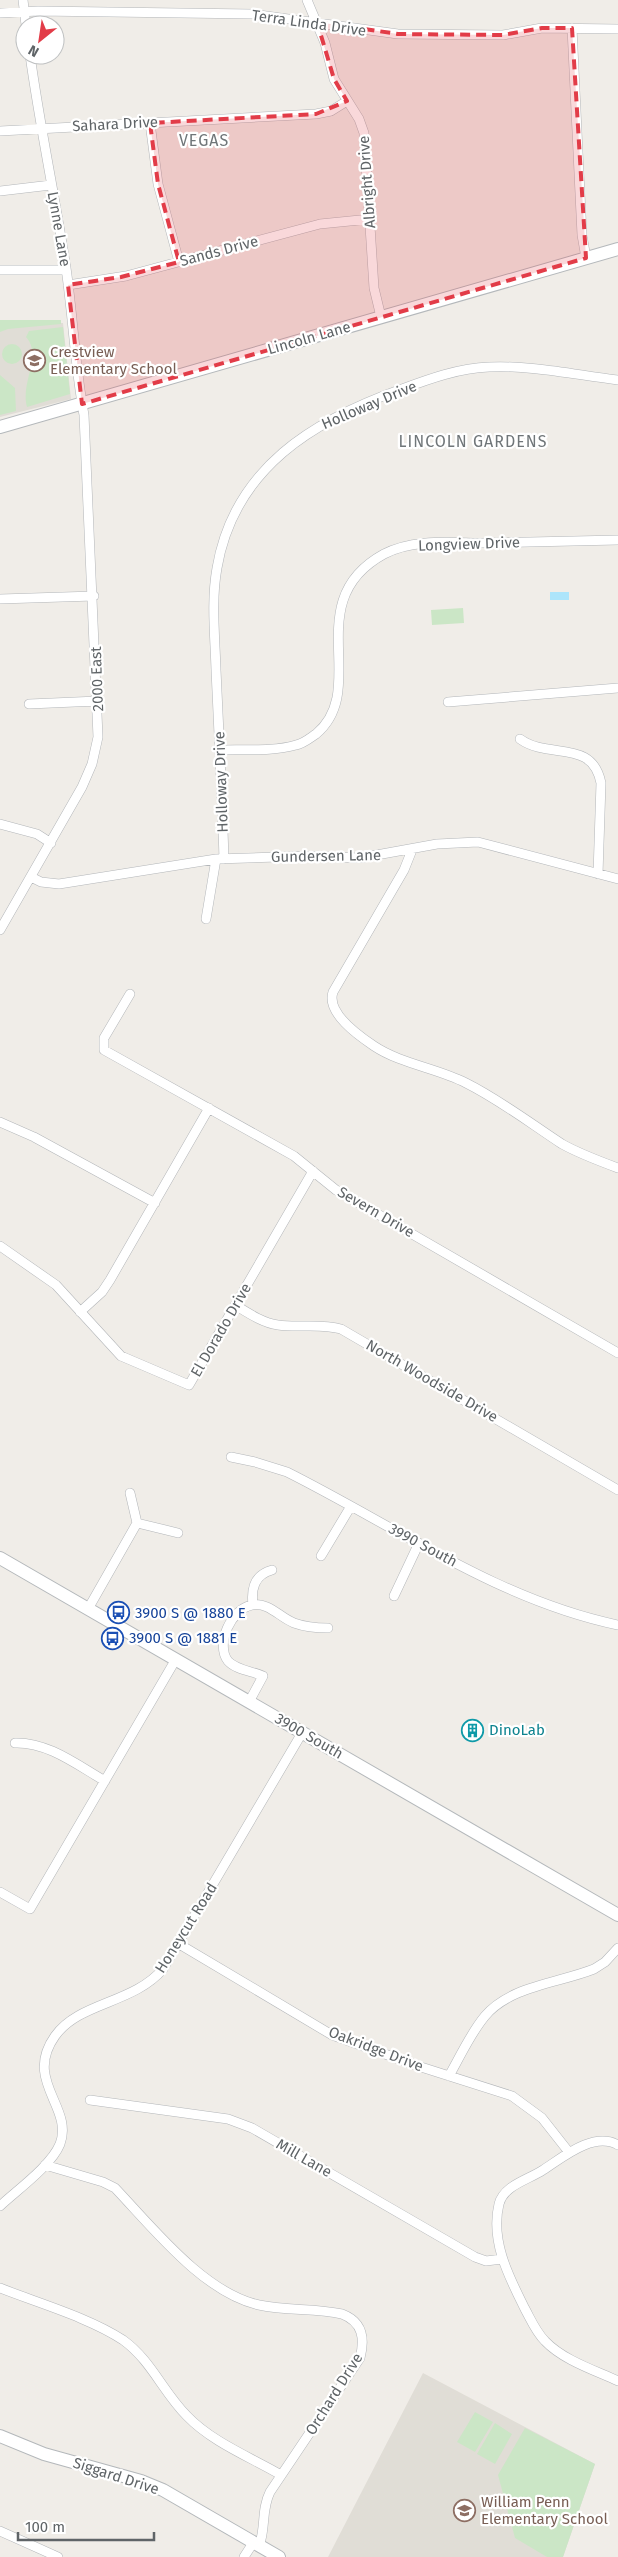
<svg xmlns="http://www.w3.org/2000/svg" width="618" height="2557" font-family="'Fira Sans',sans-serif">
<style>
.education{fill:#e0ddd6}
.green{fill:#cbe6c6}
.water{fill:#ade5fb}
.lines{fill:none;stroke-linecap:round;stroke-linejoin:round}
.street-casing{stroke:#b3b6b9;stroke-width:10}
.secondary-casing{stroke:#b4b8bb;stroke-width:14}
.street{stroke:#fff;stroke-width:9}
.secondary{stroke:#fff;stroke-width:12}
.marked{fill:#e23c48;fill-opacity:0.2;stroke:#e23c48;stroke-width:4;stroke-dasharray:10 6;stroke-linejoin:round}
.labels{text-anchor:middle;stroke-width:4.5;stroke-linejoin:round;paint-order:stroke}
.street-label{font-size:15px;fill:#5f6467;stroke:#fff}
.education-label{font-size:15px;fill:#785e54;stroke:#fff;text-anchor:start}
.transit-label{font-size:15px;fill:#164399;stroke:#fff;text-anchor:start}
.culture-label{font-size:15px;fill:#0d838f;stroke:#fff;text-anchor:start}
.neighbourhood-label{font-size:16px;letter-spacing:1px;fill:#707679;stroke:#fff}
</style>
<rect width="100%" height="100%" fill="#f0ede8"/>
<path class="education" d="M0 322 63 323 71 399 0 417Z
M423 2373 595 2464 563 2557H328Z"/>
<path class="green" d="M0 320H61V324L8 329 0 332Z
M63 327 70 394 27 407C20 382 43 356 26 337L29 331Z
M2 354a10 10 0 1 1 20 0a10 10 0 1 1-20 0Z
M0 375 15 388 16 411 0 415Z
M463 608 464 623 432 625 431 610Z
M475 2412 493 2422 475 2452 457 2442Z
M495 2423 512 2434 495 2464 477 2454Z
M525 2428 595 2464 563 2557H547L515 2538 498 2475Z"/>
<path class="water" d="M550 592H569V600H550Z"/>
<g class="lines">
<defs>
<path id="street" d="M23 0 26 25
M307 0 325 43 334 79 359 119 364 133 374 288 381 317
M0 13 38 11 252 14 398 34 503 35 542 28 618 29
M572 28 582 235 586 258
M150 123 158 184 179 262
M0 131 316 114 331 111 347 101
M0 191 51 185
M0 270H66
M68 285 126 276 320 224 370 219
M0 599 94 596
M448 702 618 688
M29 704 98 701
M520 739C549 760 592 738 601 783L598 874
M221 750C245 749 272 752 296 745 303 744 310 738 316 734 371 688 298 601 384 554 414 538 453 543 485 543 529 542 574 541 618 540
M0 824 37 834 51 843
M412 850 404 870 333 992C326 1013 359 1036 374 1046 401 1064 437 1068 466 1083 500 1100 530 1123 562 1144 580 1154 599 1161 618 1168
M224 859C222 796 219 733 216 670 215 636 211 601 217 568 234 468 314 420 402 389 429 379 459 368 489 367 532 365 576 375 618 380
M31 877 41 882 59 884 216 859 310 856 360 858 437 844 478 842 618 879
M206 919 216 859
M0 930 82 787 92 764 98 737 84 415C75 366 73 317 66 268 55 197 40 127 30 55
M130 994 104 1038V1050L294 1156 336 1190 618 1353
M0 1122 34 1137 155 1203
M0 1246 56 1285 121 1356 189 1385 313 1171
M235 1305C248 1313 263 1323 278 1325 299 1328 320 1323 341 1329L618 1490
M80 1312 102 1292 110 1280 209 1108
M231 1457 255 1462 287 1472C395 1526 498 1600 618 1625
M137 1523 178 1533
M321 1556 351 1506
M394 1596 419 1543
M253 1605C251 1589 254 1575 272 1570
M88 1609 137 1523 130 1493
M249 1702 263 1676C252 1671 236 1670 228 1661 215 1644 231 1609 252 1605 269 1602 279 1617 294 1623 305 1627 316 1628 328 1628
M15 1743C48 1742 77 1765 105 1781
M0 1892 30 1909 176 1659
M179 1944 332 2035 421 2067 512 2096 542 2118 568 2151
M449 2076C460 2057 470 2034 485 2016 510 1986 559 1983 594 1969L605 1962 618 1948
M90 2100 228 2119 252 2128 475 2257 486 2261 502 2259
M618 2145C593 2131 562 2158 543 2170 528 2180 504 2185 499 2204 490 2241 509 2277 525 2309 531 2320 536 2332 545 2341 563 2360 594 2370 618 2381
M45 2165 103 2182 115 2188C153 2228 204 2293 259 2305 286 2311 315 2308 342 2314 363 2322 365 2339 360 2358L270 2492C261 2510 266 2528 259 2546
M0 2206C17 2190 51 2166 60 2144 74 2107 23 2081 55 2036 79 2002 133 2004 163 1969L302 1733
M0 2288C38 2303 90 2318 123 2340 151 2360 163 2392 187 2416 212 2442 250 2457 281 2475
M0 2531 58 2557
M244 2557 253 2543"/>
<path id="secondary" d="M0 427 618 249
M0 1558 618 1915
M0 2436 44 2454 141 2481 163 2490 279 2557"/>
</defs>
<use href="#street" class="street-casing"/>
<use href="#secondary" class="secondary-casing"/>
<use href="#street" class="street"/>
<use href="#secondary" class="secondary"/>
</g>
<path class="marked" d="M317 22 398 34 503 35 542 28H572L586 258 82 404 68 285 121 277 179 262 158 184 150 123 316 114 347 101 334 79Z"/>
<defs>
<symbol id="school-ring" viewBox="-11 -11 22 22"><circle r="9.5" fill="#fff" stroke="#8d6e63" stroke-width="1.5"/><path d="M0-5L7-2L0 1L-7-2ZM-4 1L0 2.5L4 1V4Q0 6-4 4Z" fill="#8d6e63"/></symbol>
<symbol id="bus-ring" viewBox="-11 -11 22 22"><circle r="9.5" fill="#fff" stroke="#1a4fb4" stroke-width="1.5"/><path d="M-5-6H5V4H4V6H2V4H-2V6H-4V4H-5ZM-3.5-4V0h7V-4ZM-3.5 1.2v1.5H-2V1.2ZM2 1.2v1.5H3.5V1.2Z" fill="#1a4fb4"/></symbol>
<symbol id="building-ring" viewBox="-11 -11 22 22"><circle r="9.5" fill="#fff" stroke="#0f9aa8" stroke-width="1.5"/><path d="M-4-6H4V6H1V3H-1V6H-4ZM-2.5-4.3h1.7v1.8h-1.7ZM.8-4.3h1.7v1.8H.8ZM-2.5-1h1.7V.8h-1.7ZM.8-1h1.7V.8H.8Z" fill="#0f9aa8"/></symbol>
</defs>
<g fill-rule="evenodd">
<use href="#school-ring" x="22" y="348" width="25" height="25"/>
<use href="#bus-ring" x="106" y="1600" width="25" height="25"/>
<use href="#bus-ring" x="100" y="1626" width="25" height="25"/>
<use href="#building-ring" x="460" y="1718" width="25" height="25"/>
<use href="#school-ring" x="452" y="2498" width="25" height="25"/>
</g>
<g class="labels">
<g class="street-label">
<text transform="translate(309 23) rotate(8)" y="5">Terra Linda Drive</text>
<text transform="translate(115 124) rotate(-3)" y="5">Sahara Drive</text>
<text transform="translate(367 182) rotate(-94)" y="5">Albright Drive</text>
<text transform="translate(59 229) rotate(80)" y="5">Lynne Lane</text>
<text transform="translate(219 251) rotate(-15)" y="5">Sands Drive</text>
<text transform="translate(309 338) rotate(-16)" y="5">Lincoln Lane</text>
<text transform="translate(369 405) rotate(-23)" y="5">Holloway Drive</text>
<text transform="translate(469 544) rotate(-2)" y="5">Longview Drive</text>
<text transform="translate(97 679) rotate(-92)" y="5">2000 East</text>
<text transform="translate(221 782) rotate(-92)" y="5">Holloway Drive</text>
<text transform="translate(326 856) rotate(-1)" y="5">Gundersen Lane</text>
<text transform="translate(376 1212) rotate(30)" y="5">Severn Drive</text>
<text transform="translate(221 1330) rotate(-60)" y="5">El Dorado Drive</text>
<text transform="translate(432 1381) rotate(30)" y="5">North Woodside Drive</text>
<text transform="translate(423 1545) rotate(28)" y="5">3990 South</text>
<text transform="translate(309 1736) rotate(30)" y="5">3900 South</text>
<text transform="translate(186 1928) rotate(-58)" y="5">Honeycut Road</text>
<text transform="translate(376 2049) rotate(21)" y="5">Oakridge Drive</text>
<text transform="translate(304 2158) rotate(30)" y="5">Mill Lane</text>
<text transform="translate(334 2394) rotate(-58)" y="5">Orchard Drive</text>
<text transform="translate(116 2476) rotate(18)" y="5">Siggard Drive</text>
</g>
<g class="education-label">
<text x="50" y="357">Crestview<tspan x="50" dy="17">Elementary School</tspan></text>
<text x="481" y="2507">William Penn<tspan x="481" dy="17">Elementary School</tspan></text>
</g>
<g class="transit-label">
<text x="135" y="1618">3900 S @ 1880 E</text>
<text x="129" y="1643">3900 S @ 1881 E</text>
</g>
<g class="culture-label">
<text x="489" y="1735">DinoLab</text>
</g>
<g class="neighbourhood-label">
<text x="204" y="146">VEGAS</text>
<text x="473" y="447">LINCOLN GARDENS</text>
</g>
</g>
<g transform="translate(40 40) rotate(210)"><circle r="24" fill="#ffffff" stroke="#bfc1c2"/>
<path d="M0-4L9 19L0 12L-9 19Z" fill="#e23c48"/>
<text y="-8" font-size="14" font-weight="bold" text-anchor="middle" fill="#5f6467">N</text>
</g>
<path d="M18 2532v8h136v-8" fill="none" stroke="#5f6467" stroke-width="2.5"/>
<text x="25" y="2532" font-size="15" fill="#5f6467" stroke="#ffffff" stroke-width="4" paint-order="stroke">100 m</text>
</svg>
